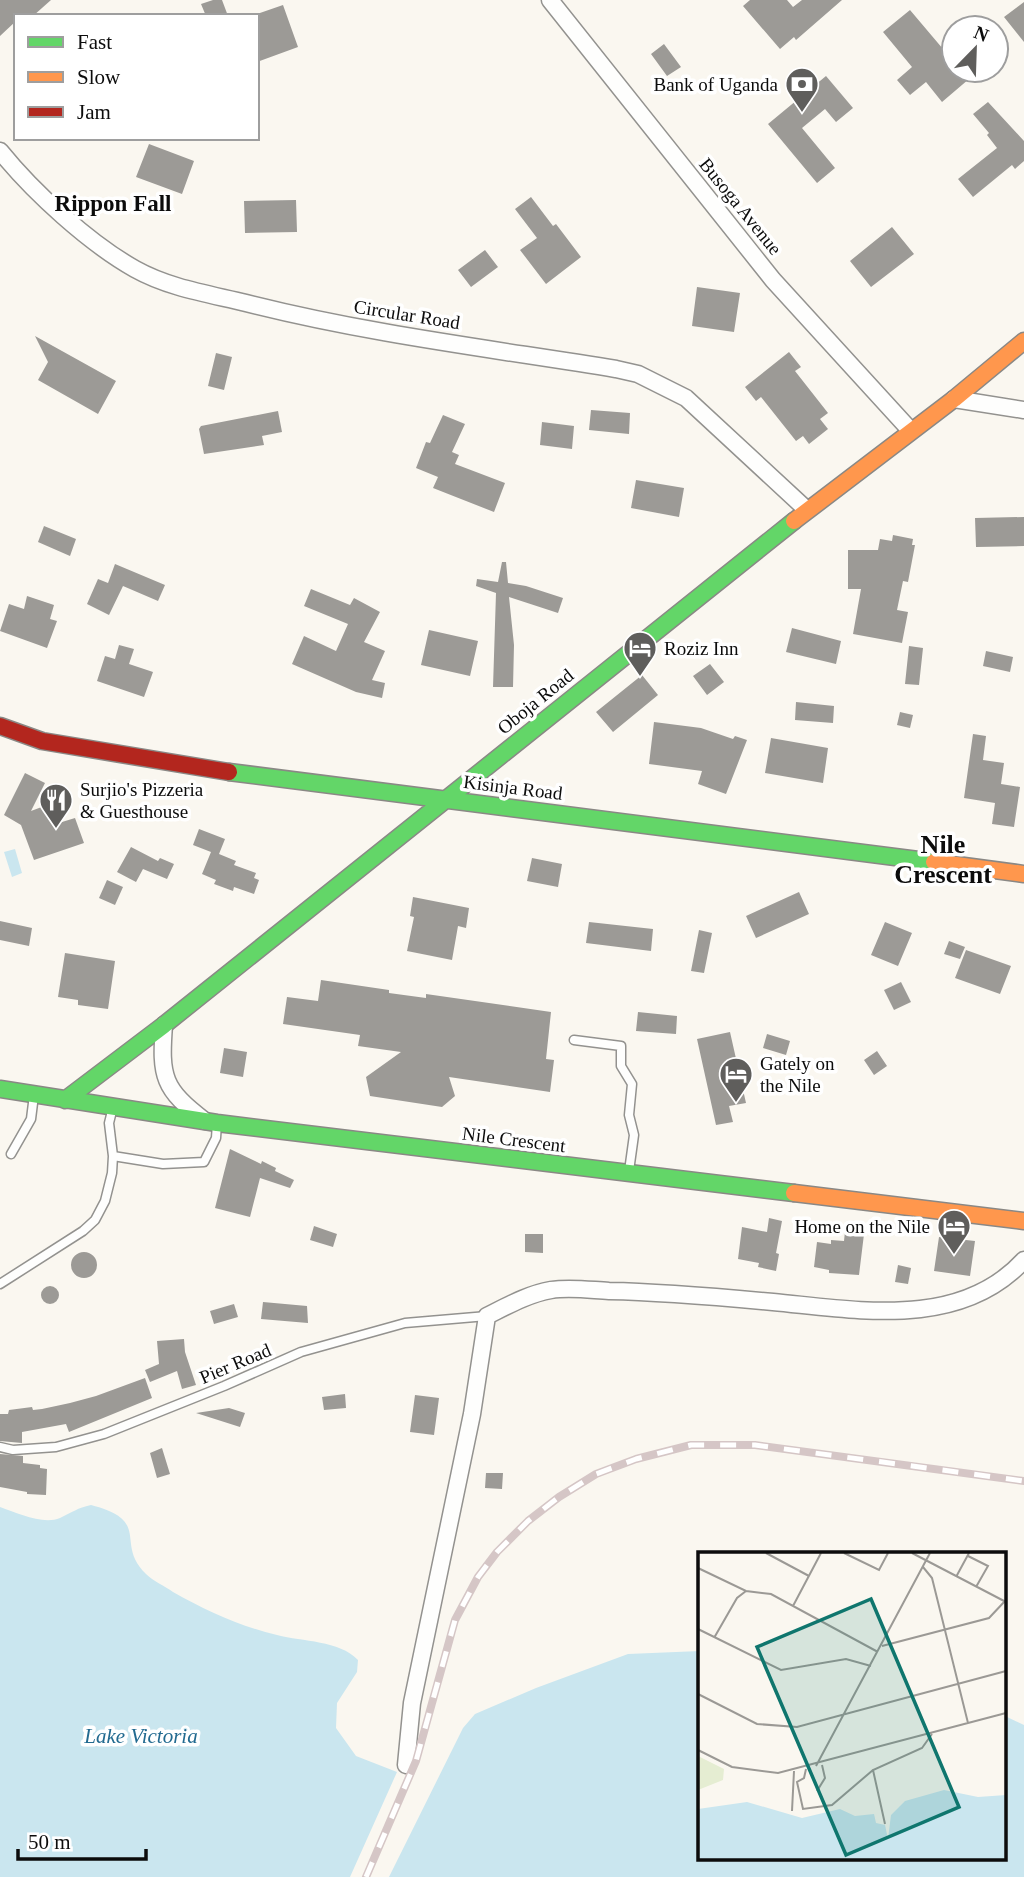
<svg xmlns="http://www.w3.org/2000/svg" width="1024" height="1877" font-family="Georgia,serif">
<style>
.water{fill:#cae6ef}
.building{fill:#9c9a96}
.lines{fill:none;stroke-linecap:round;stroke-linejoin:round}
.lane-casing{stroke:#93928f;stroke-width:11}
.street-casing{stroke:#93928f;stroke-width:19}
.fast-casing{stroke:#8a8885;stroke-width:19}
.slow-casing{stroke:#8a8885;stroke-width:19}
.jam-casing{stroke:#8a8885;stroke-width:19}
.lane{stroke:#fefefd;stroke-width:8}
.street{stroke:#fefefd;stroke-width:16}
.fast{stroke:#63d668;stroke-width:16}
.slow{stroke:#ff974d;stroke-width:16}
.jam{stroke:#b3261e;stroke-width:16}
.rail-casing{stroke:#d5c6c6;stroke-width:8}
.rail{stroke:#fff;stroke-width:5;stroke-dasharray:16;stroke-linecap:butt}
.labels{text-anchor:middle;stroke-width:7;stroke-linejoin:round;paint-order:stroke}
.poi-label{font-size:19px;fill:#0c0c0c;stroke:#fff;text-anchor:start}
.street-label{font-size:19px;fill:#0c0c0c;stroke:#fff}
.water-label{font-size:21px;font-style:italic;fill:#226a90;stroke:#fff}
.quarter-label{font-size:23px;font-weight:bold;fill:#0c0c0c;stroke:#fff}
.district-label{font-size:26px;font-weight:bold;fill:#0c0c0c;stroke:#fff}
.inset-road{fill:none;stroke:#9b9995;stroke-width:2}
.view{fill:#0f766e;fill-opacity:0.15;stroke:#0f766e;stroke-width:3.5}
.inset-edge{fill:none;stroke:#0c0c0c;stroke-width:3.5}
</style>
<rect width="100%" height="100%" fill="#faf7f0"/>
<path class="water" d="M15 849 22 873 12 877 4 852Z
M91 1505C153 1521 114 1543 146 1574 153 1581 165 1586 173 1592 207 1611 239 1626 277 1635 303 1642 339 1640 358 1660L357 1672 337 1703 336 1728 356 1756 397 1772 350 1877H0V1507C17 1513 43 1525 60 1518 73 1512 77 1508 91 1505Z
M700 1651V1858H1005V1716L1024 1725V1877H389L463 1728 475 1714 536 1688 628 1654Z"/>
<path class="building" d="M0 0H51L33 16H16V21L0 36Z
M213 0H222L228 16H206L201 4Z
M750 0H787L793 7 802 0H842L796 40 794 37 780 49 743 6Z
M1024 2V42L1004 17Z
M283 5 298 47 257 62V14Z
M910 10 954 62V70H961L969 79 942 102 926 82 910 95 897 80 912 67 883 32Z
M664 44 681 67 667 76 651 54Z
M826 76 853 108 836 122 825 109 802 128 835 168 817 183 768 124Z
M988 102 1024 141V161L1015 169 1012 165 973 197 958 179 997 148 987 135 989 133 973 114Z
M149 144 194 161 182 194 136 177Z
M531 197 553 226 556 224 581 257 546 284 520 250 537 238 515 209Z
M296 200 297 232 245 233 244 201Z
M892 227 914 254 871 287 850 261Z
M485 250 498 267 471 287 458 270Z
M697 287 740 293 734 332 692 326Z
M35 336 116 381 98 414 38 380 48 362Z
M789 352 801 367 795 371 828 413 820 419 828 429 809 444 803 436 796 441 761 397 756 401 745 387Z
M216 353 232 357 224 390 208 386Z
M591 410 630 413 629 434 589 430Z
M278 411 282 432 262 436 264 445 204 454 199 429 201 426Z
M443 415 465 424 452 452 459 455 455 464 505 483 494 512 433 488 438 477 416 468 426 442 430 443Z
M542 422 574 426 572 449 540 445Z
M636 480 684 488 679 517 631 508Z
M1024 517V546L976 547 975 518Z
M44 526 76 539 70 556 38 542Z
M893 535 913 539 912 545H915L908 582 903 581 897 610 908 612 902 643 853 634 861 589H848V550H878L880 539 892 541Z
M502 562H506L508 583 526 586 563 598 558 613 509 597 514 645 513 687H493L496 593 476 586 477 579 498 582Z
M115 564 165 585 158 601 123 586 109 615 87 604 98 579 108 583Z
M311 589 350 605 354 598 380 612 364 642 385 651 372 680 385 683 382 698 356 692 292 664 304 636 336 651 348 624 304 606Z
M27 596 54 605 50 619 57 621 47 648 0 631 9 604 24 609Z
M792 628 841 641 836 664 786 652Z
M429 630 478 641 470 676 421 665Z
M119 645 134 649 129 664 153 672 144 697 97 681 105 656 115 659Z
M909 646 923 648 919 685 905 684Z
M986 651 1013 657 1010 672 983 666Z
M710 664 724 682 707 695 693 676Z
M642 675 658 695 613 732 596 712Z
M796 702 834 706 833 723 795 720Z
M900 712 913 715 910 728 897 725Z
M654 722 701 728 733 739 735 736 747 740 726 794 698 784 702 771 649 764Z
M973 734 986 736 983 760 1004 763 1001 784 1020 787 1014 827 992 824 995 803 964 798Z
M771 738 828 748 823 783 765 773Z
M25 773 45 783 31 811 55 802 62 822 75 818 84 843 34 860 21 825 4 815Z
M199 829 225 839 219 854 236 861 234 865 256 873 254 878 259 880 254 894 234 887 233 891 214 884 216 880 202 874 211 852 193 845Z
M131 847 158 861 160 858 174 864 167 879 143 869 136 882 117 872Z
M532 858 562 864 558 887 527 881Z
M107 880 123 887 115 905 99 898Z
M799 892 809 914 756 938 746 916Z
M413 897 469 908 466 928 458 926 452 960 407 951 414 917 410 916Z
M0 921 32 928 29 946 0 940Z
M589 922 653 929 651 951 586 943Z
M885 922 912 933 898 966 871 955Z
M699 930 712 933 704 973 691 971Z
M949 941 965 947 960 959 944 954Z
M966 950 1011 966 1000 994 955 978Z
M65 953 115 961 108 1009 78 1005V1000L58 997Z
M321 980 389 990V993L426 998V994L551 1012 546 1059 554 1060 550 1092 449 1077 455 1096 442 1107 370 1096 366 1077 401 1052 358 1046 360 1035 283 1024 287 997 318 1001Z
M901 982 911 1002 894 1010 884 990Z
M638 1012 677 1016 676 1034 636 1031Z
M730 1032 746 1103 729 1106 733 1122 716 1125 697 1039Z
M767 1034 790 1041 786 1055 763 1048Z
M224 1048 247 1052 243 1077 220 1073Z
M877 1051 887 1066 874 1075 864 1060Z
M230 1149 261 1164 262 1161 276 1168 275 1171 294 1180 290 1188 260 1178 250 1217 215 1208Z
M769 1218 782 1221 776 1253 779 1254 776 1271 758 1267 759 1263 738 1259 742 1227 767 1232Z
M846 1222 865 1226 859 1275 829 1273V1270L814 1267 817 1242 831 1244V1240L844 1241Z
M314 1226 337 1234 333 1247 310 1240Z
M525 1234H543V1253L525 1252Z
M939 1237 975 1241 970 1276 934 1271Z
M71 1265a13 13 0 1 1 26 0a13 13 0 1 1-26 0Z
M898 1265 911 1268 908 1284 895 1282Z
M41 1295a9 9 0 1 1 18 0a9 9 0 1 1-18 0Z
M263 1302 307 1306 308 1323 261 1319Z
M234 1304 238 1317 214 1324 210 1311Z
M184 1339 185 1352 196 1385 182 1389 177 1371 150 1382 145 1370 159 1364 157 1341Z
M145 1378 152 1398 69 1432 66 1424 22 1432V1443L0 1441V1414H8L9 1410 32 1407 33 1410 42 1409 70 1403 96 1396Z
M345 1394 346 1408 324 1410 322 1397Z
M415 1395 439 1398 434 1435 410 1432Z
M229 1408 245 1413 240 1427 196 1413Z
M162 1448 170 1474 157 1478 150 1453Z
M0 1454 23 1456V1463L40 1465V1468L47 1469 46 1495 27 1494V1492L0 1487Z
M486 1473H503L502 1489 485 1488Z"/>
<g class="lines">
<defs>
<path id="lane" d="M574 1040 621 1046V1066L632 1084 629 1115 634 1135 629 1171
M11 1154 31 1119 34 1095
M113 1156 163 1164 204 1162 216 1138 217 1123
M0 1284 83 1231 95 1220 105 1201 112 1173 113 1156 109 1123 113 1107
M0 1447 13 1450 56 1447 104 1434 224 1386 301 1352 405 1323 487 1316"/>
<path id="street" d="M550 0 773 280 910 430
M0 151C34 193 89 243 135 269 169 288 209 294 246 303 368 334 493 349 616 369L638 374 686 398 807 510
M954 399 1024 410
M164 1025C160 1077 163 1089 205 1121
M406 1765 412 1703 472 1414 487 1316C507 1306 528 1294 551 1290 570 1287 590 1290 609 1291 664 1292 719 1297 773 1302 858 1310 960 1330 1024 1260"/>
<path id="fast" d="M229 772 934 862
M0 1089 217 1123 794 1193
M65 1100 164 1025 794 521"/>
<path id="slow" d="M794 521 954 399 1024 341
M934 862 1024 874
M794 1193 1024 1221"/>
<path id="jam" d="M0 726 42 741 229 772"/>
</defs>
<use href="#lane" class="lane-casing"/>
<use href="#street" class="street-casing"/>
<use href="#fast" class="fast-casing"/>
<use href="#slow" class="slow-casing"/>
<use href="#jam" class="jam-casing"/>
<use href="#lane" class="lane"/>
<use href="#street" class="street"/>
<use href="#fast" class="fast"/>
<use href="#slow" class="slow"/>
<use href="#jam" class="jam"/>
<defs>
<path id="rail" d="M366 1877 416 1761 455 1620 478 1577 497 1552 528 1521 559 1497 596 1474 636 1459 691 1445H755L1024 1481"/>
</defs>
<use href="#rail" class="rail-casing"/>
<use href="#rail" class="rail"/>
</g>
<defs>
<symbol id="bank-pin" viewBox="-11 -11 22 30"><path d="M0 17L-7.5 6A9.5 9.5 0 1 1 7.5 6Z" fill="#5f5e5c" stroke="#fff"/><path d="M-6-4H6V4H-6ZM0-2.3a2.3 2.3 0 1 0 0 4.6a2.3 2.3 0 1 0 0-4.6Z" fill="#fff"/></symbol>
<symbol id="hotel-pin" viewBox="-11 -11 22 30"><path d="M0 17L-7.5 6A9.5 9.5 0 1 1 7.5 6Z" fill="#5f5e5c" stroke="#fff"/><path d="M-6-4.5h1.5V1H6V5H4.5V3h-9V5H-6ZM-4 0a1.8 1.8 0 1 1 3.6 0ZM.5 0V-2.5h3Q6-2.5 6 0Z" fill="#fff"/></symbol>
<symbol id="restaurant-pin" viewBox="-11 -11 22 30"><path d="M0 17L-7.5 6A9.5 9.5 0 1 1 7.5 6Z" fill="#5f5e5c" stroke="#fff"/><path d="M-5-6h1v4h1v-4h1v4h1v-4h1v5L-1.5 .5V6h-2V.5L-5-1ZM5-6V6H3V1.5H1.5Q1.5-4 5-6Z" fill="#fff"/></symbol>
</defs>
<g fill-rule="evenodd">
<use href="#bank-pin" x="783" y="65" width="38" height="52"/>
<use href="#hotel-pin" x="621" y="629" width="38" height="52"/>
<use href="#restaurant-pin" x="37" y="781" width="38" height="52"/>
<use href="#hotel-pin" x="717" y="1055" width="38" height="52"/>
<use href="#hotel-pin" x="935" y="1207" width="38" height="52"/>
</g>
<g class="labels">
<g class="poi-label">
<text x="778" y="91" text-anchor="end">Bank of Uganda</text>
<text x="664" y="655">Roziz Inn</text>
<text x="80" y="796">Surjio's Pizzeria<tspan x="80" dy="22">&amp; Guesthouse</tspan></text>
<text x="760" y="1070">Gately on<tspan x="760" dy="22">the Nile</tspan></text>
<text x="930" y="1233" text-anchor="end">Home on the Nile</text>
</g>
<g class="street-label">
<text transform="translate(741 206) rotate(51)" y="7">Busoga Avenue</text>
<text transform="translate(407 314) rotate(9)" y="7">Circular Road</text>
<text transform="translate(535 701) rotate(-39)" y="7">Oboja Road</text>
<text transform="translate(513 787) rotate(7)" y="7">Kisinja Road</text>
<text transform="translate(514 1139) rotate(7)" y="7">Nile Crescent</text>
<text transform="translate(235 1363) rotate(-23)" y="7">Pier Road</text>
</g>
<g class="water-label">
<text x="141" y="1743">Lake Victoria</text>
</g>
<g class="quarter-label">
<text x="113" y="211">Rippon Fall</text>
</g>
<g class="district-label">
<text x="943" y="853">Nile<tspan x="943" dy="30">Crescent</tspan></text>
</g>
</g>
<g transform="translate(698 1552)">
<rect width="308" height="308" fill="#faf7f0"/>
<path d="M0 204 26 217 25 228 0 238Z" fill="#e5edd2"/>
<path d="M246 238 280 245 308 243V307H0V257L49 250 104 266 142 257 157 264 176 262 178 271 187 273 190 287 193 263 207 249Z" fill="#cae6ef"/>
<path class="inset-road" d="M68 1 111 24M146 1 181 18 190 1M214 1 308 50M270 4 290 14 278 35M225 15 234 26 270 171M0 16 48 39 73 42 180 100M258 25 271 1M95 54 123 1M0 77 83 118 148 107 173 114M16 86 39 46 48 39M184 94 291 66 307 49M0 142 59 172 99 175 308 119M0 198 34 215 80 221 308 161M118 214 232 1M108 217 106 226 99 230 105 257 134 253 175 218M119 239 127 226 124 213M94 259 96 219M187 272 175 218 224 196 234 182"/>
<path class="view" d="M173 47 261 255 148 303 59 95Z"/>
<rect width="308" height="308" class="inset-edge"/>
</g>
<rect x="14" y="14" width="245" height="126" fill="#ffffff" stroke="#9e9e9e" stroke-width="2"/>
<rect x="28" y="37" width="35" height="10" fill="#63d668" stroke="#9e9e9e" stroke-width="2"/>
<text x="77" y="49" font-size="21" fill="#0c0c0c">Fast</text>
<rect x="28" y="72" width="35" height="10" fill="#ff974d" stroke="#9e9e9e" stroke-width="2"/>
<text x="77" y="84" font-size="21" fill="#0c0c0c">Slow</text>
<rect x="28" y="107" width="35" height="10" fill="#b3261e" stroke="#9e9e9e" stroke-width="2"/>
<text x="77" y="119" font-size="21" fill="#0c0c0c">Jam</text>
<g transform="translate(975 49) rotate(23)"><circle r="33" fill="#ffffff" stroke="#9e9e9e" stroke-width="2"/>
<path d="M0-5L12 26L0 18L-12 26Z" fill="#5f5e5c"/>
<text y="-10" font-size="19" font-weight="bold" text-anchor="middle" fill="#0c0c0c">N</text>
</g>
<path d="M18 1849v10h128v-10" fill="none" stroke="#0c0c0c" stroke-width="3.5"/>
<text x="28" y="1849" font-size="21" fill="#0c0c0c" stroke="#ffffff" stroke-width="5" paint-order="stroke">50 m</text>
</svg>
